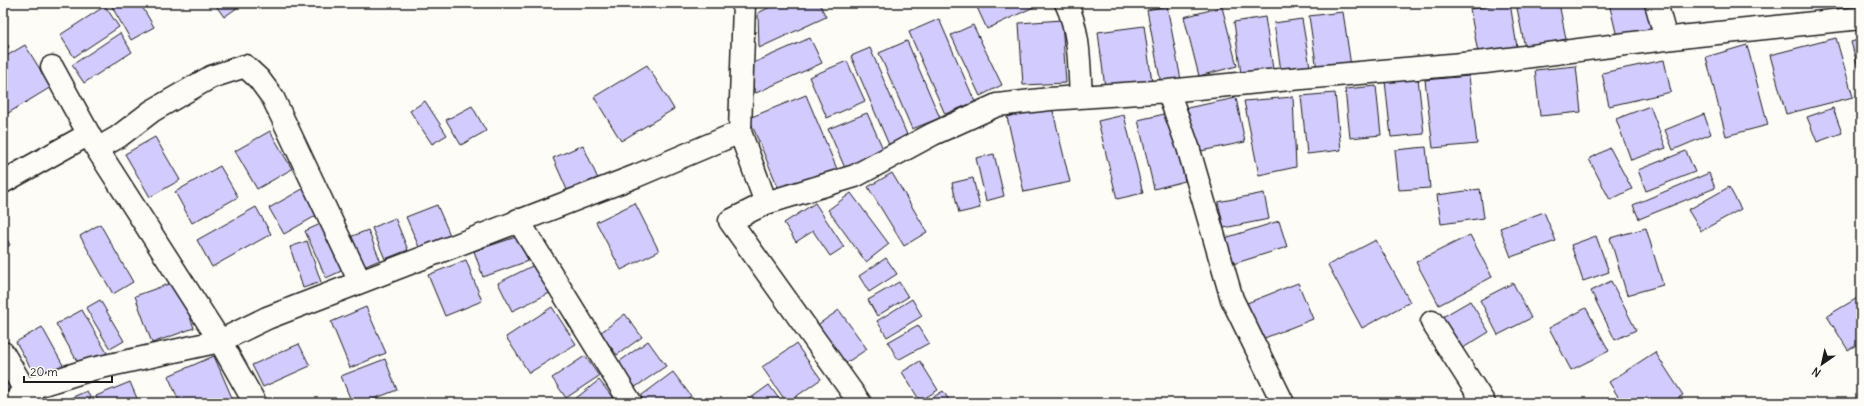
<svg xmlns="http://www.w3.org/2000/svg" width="1864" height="406" font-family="Delius,sans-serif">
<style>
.building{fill:#d2cbfd;stroke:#1c1c1c}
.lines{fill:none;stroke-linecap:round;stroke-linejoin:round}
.street-casing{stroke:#1c1c1c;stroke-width:25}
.street{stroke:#fdfcf7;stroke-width:22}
</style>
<rect width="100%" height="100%" fill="#fdfcf7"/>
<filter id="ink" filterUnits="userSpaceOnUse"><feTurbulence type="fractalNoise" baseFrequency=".025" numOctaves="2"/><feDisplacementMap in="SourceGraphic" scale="8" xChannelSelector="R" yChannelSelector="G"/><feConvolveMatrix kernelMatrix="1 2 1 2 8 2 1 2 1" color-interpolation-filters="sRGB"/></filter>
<g filter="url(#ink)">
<path class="building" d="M119 3H140L154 27 131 40 112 7Z
M214 3H244L224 17Z
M778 3H819L826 17 759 48 758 13Z
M975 3H1042L987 29Z
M1505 3H1510L1517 47 1478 53 1470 9Z
M1516 3H1559L1566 39 1525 48Z
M1609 3H1645L1651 29 1617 37Z
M105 6 119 27 74 57 60 35Z
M1167 6 1181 80 1161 84 1147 10Z
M1222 7 1237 66 1199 76 1184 17Z
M1343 12 1351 66 1317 70 1309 16Z
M1265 17 1273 69 1241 74 1234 22Z
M939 19 975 102 945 114 909 32Z
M1302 19 1310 67 1281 71 1274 23Z
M1062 20 1066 83 1023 85 1019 23Z
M973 25 1002 85 980 96 951 35Z
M1144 26 1152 82 1105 88 1098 32Z
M120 33 132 52 84 83 72 65Z
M3 38 9 47 3 51Z
M810 38 822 63 756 93 744 67Z
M1836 38 1853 97 1786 114 1770 55Z
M1861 39V78L1851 42Z
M907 41 940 118 912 129 879 53Z
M25 45 51 87 5 115 3 112V58Z
M1747 45 1768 125 1726 136 1706 57Z
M870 48 908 137 889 145 851 56Z
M1664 60 1671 92 1609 106 1602 73Z
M847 61 865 101 827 118 809 77Z
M647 65 674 109 621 141 594 97Z
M1576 66 1581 112 1540 116 1535 70Z
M1469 76 1477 144 1433 148 1425 80Z
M1418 78 1424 134 1391 137 1385 81Z
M1376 86 1381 135 1350 138 1345 89Z
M1335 93 1341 150 1307 154 1301 96Z
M806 95 837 169 780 192 749 118Z
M1293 97 1296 167 1259 175 1244 101Z
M1236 98 1245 142 1196 152 1187 108Z
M425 101 447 135 432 144 410 111Z
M472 106 486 131 461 145 446 120Z
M1650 106 1666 148 1631 160 1616 119Z
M1052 107 1070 182 1024 192 1007 117Z
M1833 108 1842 133 1817 142 1807 117Z
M867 113 884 151 845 168 828 129Z
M1169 113 1185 181 1154 189 1138 120Z
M1704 114 1711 134 1673 150 1665 130Z
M1124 115 1143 193 1117 199 1098 121Z
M270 131 292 169 257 189 235 151Z
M155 137 180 180 150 197 125 154Z
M583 145 598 179 568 192 553 158Z
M1426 147 1430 188 1399 190 1395 150Z
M1610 148 1632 189 1610 200 1589 159Z
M1686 151 1695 172 1646 191 1638 170Z
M994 154 1004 196 986 201 976 158Z
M220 166 238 197 192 223 175 192Z
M892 173 927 232 904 246 868 187Z
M1709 173 1715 188 1639 219 1633 205Z
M973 178 980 208 959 213 952 183Z
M306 187 321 213 284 234 269 208Z
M1729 187 1741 209 1701 231 1688 210Z
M1480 189 1484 218 1441 224 1437 195Z
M851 193 889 244 866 262 828 210Z
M1264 193 1269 219 1224 228 1218 202Z
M635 203 659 251 621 270 596 222Z
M815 203 844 247 830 256 813 231 796 242 784 223Z
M437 205 450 235 419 247 406 217Z
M256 207 271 234 212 267 197 240Z
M1544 212 1556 241 1511 257 1500 228Z
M395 218 408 250 385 259 372 228Z
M327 221 348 268 326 278 305 231Z
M1279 221 1287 247 1230 265 1222 239Z
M100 224 133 282 113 294 80 236Z
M1646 228 1663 285 1627 295 1610 238Z
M368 230 380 260 363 267 350 237Z
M3 232 10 245 3 249Z
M1470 235 1492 277 1439 305 1416 262Z
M519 236 528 261 483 277 474 251Z
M1596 236 1609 272 1583 281 1571 245Z
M1376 240 1410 302 1362 328 1328 265Z
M307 241 321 282 303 288 290 247Z
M886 258 897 274 869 292 859 276Z
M466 260 482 301 445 316 428 275Z
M538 263 552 292 512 311 498 283Z
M177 281 194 328 152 343 135 296Z
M1611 281 1636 330 1615 340 1591 291Z
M899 282 908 297 877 316 868 300Z
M1298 283 1313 319 1262 339 1247 303Z
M1513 283 1531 318 1498 335 1480 300Z
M1859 297 1861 300V342L1848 350 1827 316Z
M912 299 922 316 887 337 877 321Z
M100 300 124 341 110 349 86 308Z
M1470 301 1489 332 1458 351 1439 319Z
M366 307 386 353 350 368 331 322Z
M552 307 576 344 529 373 506 337Z
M1586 308 1609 351 1571 370 1549 328Z
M82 310 107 353 81 368 56 324Z
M839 310 867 349 837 369 810 330Z
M625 314 642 337 617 355 600 333Z
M918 325 929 343 898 360 888 342Z
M42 327 64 367 38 381 16 342Z
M648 341 666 366 631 390 613 366Z
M299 344 310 366 263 387 252 365Z
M796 344 821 379 787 403 762 367Z
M1655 352 1683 395 1670 403H1622L1609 382Z
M214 356 233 400 224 403H180L168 376Z
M585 356 599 376 566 398 552 378Z
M385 359 397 390 363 403H352L341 376Z
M920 361 938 390 920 401 902 372Z
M3 372 16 389 3 398Z
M673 372 691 396 681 403H642L638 398Z
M599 380 617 403H570Z
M130 382 139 403H99L96 396Z
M769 385 782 403H744Z
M87 391 93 403H62L61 402Z
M943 391 951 403H928L927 401Z"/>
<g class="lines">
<defs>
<path id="street" d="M744 3 740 132 766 203 855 176 933 134 997 105 1050 99 1168 91 1268 81 1485 62 1689 36 1861 18
M1066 3C1080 32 1079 65 1081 97
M1656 3 1666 39
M52 67 97 149 118 137 152 111 211 77 245 66 259 79 273 98 360 282
M1168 91 1188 147 1232 299 1283 403
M97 149 220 341 255 403
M3 182 89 134
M766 203 730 221 860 403
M518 220 631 403
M1432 322 1484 403
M3 353 32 402
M13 403 24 390 92 369 220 341 267 318 636 176 740 132"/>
</defs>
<use href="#street" class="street-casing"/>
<use href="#street" class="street"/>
</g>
</g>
<rect width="1864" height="406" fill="none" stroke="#fdfcf7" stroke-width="16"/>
<rect x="8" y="8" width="1848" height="390" fill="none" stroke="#1c1c1c" stroke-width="1.5" filter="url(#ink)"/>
<g transform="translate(1822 364) rotate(214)" stroke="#fdfcf7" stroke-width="3" paint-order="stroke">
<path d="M0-3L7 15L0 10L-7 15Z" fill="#1c1c1c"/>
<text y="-6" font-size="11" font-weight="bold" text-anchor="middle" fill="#1c1c1c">N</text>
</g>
<path d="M24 376v6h88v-6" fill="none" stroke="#1c1c1c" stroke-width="2"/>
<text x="30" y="376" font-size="12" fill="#1c1c1c" stroke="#fdfcf7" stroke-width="3" paint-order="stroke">20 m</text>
</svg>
